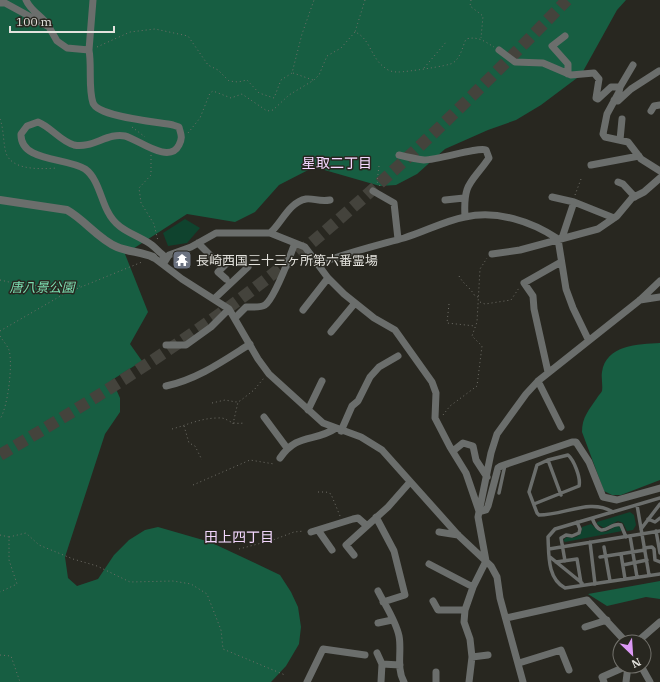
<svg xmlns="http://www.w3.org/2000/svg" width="660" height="682" font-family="'IBM Plex Serif','Noto Sans JP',serif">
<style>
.green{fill:#0f432e}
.forest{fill:#175e42}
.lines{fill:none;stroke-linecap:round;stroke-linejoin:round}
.motorway-tunnel{stroke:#44433c;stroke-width:12;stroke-dasharray:12 6;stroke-linecap:butt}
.path{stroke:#706f68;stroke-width:1;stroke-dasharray:1 3;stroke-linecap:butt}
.service{stroke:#6b6e6c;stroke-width:3.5}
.minor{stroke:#6b6e6c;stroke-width:7}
.tertiary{stroke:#6b6e6c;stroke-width:8}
.labels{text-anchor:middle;stroke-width:3;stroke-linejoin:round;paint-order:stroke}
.poi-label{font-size:13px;fill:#e3e2dd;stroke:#282720;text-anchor:start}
.park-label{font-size:13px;font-style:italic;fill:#7cddb0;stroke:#282720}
.neighbourhood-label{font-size:14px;fill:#f3d7fe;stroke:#282720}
</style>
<rect width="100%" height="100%" fill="#282720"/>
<path class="green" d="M185 219 200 228 187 243 168 246 163 233Z
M630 512 634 515 636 525 633 530 627 531 623 523 618 521 604 528 597 524V522Z
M591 524 600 532C610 533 612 526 619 526L622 531 565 542 563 540 567 537C575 539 582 536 582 527Z"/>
<path class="forest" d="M0 0H626L617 10 581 75 541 105 516 120 488 130 445 149 417 174 396 185 380 186 314 167 279 185 255 212 235 222 187 214 125 254 148 312 130 344 142 361 112 380 120 398V412L105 434 65 557 68 578 77 586 98 579 114 555 129 540 145 530 158 527 210 542 257 564 280 575 291 592 298 607 301 627 299 644 286 666 271 682H0Z
M660 343V480L621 495H612L604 491 582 432C582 417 589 410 597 398 598 396 601 393 602 391 603 385 601 378 602 372 606 345 638 344 660 343Z
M660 581V599L646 597 607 606 588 594Z"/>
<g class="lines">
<path class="motorway-tunnel" d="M0 455C118 386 234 311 337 221 418 151 493 76 567 0"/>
<path class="path" d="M365 0 355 32C370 38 371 58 384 67 388 71 393 72 398 72 406 72 448 66 453 63 461 57 462 48 466 39 478 36 484 41 494 47
M471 0 470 6 483 16 481 38
M97 47 130 32 155 29 188 36 208 65 218 70 229 81 238 82 247 80 259 93 274 98 281 80 292 73 302 34 314 0
M424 68 447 41
M293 73 313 80
M0 119C4 130 3 142 6 153 12 171 42 169 57 168
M132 127 145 137
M188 133 200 118 210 93 213 91 231 98 242 94 267 111 273 110 289 95 314 80 319 75 327 56 341 48 355 32
M151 155V175L139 188 141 203 154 224 158 241
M379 166 377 182 380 186
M575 195 581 179
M459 276C464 285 469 286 475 296L478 297
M0 280 27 286 59 284 80 286
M480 302 485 304 511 300 519 288
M449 304 447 323 475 326
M0 331 64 294 142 262
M0 336C3 341 7 345 9 350 13 364 8 407 0 419
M212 403 225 400 236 402 240 401 254 390 264 378
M443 415 450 406 477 386 482 346 472 336 477 322 480 269 487 258
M233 424 238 402
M184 426 189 443 195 446 202 460
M172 429C187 425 201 418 218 418 229 417 227 425 244 423
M193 485 250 460 274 464
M318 492H326L331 494 340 516
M0 535 9 537V560L17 584 0 592
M9 537 26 533 39 545 73 559 97 566 130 582 173 581 191 584 207 594 221 630 223 649 285 675
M239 549 273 540 294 532 304 531
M0 655 11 656 20 682"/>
<path class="service" d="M548 460 561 495
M499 493 505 465
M660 498 555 529 548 537C549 555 547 578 565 588L660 574
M534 504 579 486C581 478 574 460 568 455L548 460 537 465 529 492 537 513 539 515C565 515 590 498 613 512
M637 505 649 575
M592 518C602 543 609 521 621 525L626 537
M648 519 655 522 660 518
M641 529 660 504
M656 531 660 553
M630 536 637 577
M590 542 595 584
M604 547 610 581
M644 548 652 547 654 549 655 560 660 562
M549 549 660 531
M621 554 625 579
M550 557 582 583
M600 557 645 550
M565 561 561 538 566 535 572 536 579 533 580 529 577 522
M556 562 577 559 581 583
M623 565 647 560"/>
<path class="minor" d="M26 0C31 12 43 16 49 27
M0 3H5L49 27 57 41 67 48 89 50C92 67 88 87 93 103 98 117 158 122 173 125L179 127C181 135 183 137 179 145 169 165 138 139 125 136 108 132 92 149 74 145 60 141 51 127 38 122L27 126 21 134C20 162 66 157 85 169 98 178 101 200 108 212 117 230 133 233 149 243 154 246 158 251 163 255L164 264
M565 36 552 46 568 64V74
M89 50 93 0
M499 50 515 62 543 63 571 75 594 73 599 79 596 98 598 99 611 87H620L619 92 607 114 603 134 605 137 628 142 641 159 660 171
M620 87 633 65
M614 100 618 101 631 89 659 71
M651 111 654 106 660 105
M620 140 622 119
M399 155C407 157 416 159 424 160 439 160 477 147 486 150L489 158C471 184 463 182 465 217
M591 165 639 156
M618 182 623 184 635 197
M373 191 394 203 398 239
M552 197 574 202 614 218
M445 200 464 198
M270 233C281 224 289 202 306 199 314 198 319 202 330 200
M562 238 574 202
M198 243 222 267
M492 254 520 250 598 229 617 216 632 198 644 192 660 178
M153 257 182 279 229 309 258 359 269 374 323 423 361 437 382 450 458 535 491 566 497 577 500 598 523 682
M164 263 169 255 191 247 216 233H270L305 247 328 278 344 294 374 318 395 330 432 382 436 393 435 418 450 447 466 473 479 511
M318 264C346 253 375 246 404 238 424 232 444 221 465 217 497 210 531 221 558 239L566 289 573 308 588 339
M226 279 218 272 227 263
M214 299 248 267
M640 300 660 297
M303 310 328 278
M235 318 246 307C252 307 260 308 265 305 275 298 290 256 295 243
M331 332 355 303
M166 345H186L211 327 229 309
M548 372 534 309 533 296 524 283 561 262
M538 381 561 427
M166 386C198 379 223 361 250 344
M308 410 322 381
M264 417 287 448
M341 431 352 406 358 401 370 377 379 367 398 356
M453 451 463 443 473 446 476 460 487 477
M280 458C298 432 314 443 336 428
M479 512 486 510 488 506 498 468 501 466 572 442H576L589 462 603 497 617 500 660 488
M376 517 394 551 405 595 383 602
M318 530 332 550
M311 532 353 519 358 518 366 525
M439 532 458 535
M354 555 346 545 388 507 410 482
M429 564 473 587
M378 591C385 605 396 621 399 636 402 651 396 668 404 682
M433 601 438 610H465
M506 618 587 600 626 642
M378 623 392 620
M585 627 607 620
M637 642 660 622
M377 653 382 664 400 665
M472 657 488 655
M519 663 561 650 569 670
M641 666 650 682
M436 672V682
M307 682 323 649 365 655
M381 682 382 664
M469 682 472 657 470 639 464 622 465 610 473 587 486 561 478 517 491 453 497 434 526 394 538 381 640 300 660 281
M604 682 602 677 627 666
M626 682 628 666"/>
<path class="tertiary" d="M0 200 67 210C85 220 98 239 117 247 129 252 142 252 153 257"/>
</g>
<defs>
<symbol id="temple-square" viewBox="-11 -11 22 22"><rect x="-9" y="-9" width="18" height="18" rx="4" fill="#6b7280" stroke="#282720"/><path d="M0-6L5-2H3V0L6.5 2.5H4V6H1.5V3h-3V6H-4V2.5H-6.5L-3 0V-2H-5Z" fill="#fff"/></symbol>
</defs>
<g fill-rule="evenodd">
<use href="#temple-square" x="171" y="249" width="22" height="22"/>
</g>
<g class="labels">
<g class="poi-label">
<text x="196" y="265">長崎西国三十三ヶ所第六番霊場</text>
</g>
<g class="park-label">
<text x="42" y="292">唐八景公園</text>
</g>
<g class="neighbourhood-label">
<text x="337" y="168">星取二丁目</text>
<text x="239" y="542">田上四丁目</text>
</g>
</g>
<g transform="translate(632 654) rotate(155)"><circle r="19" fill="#282720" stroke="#73726c"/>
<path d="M0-3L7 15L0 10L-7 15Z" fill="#dc99f5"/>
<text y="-6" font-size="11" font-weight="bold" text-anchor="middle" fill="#e3e2dd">N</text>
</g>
<path d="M10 26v6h104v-6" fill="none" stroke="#e3e2dd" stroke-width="2"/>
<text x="16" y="26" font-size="12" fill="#e3e2dd" stroke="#282720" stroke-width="3" paint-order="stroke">100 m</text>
</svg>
